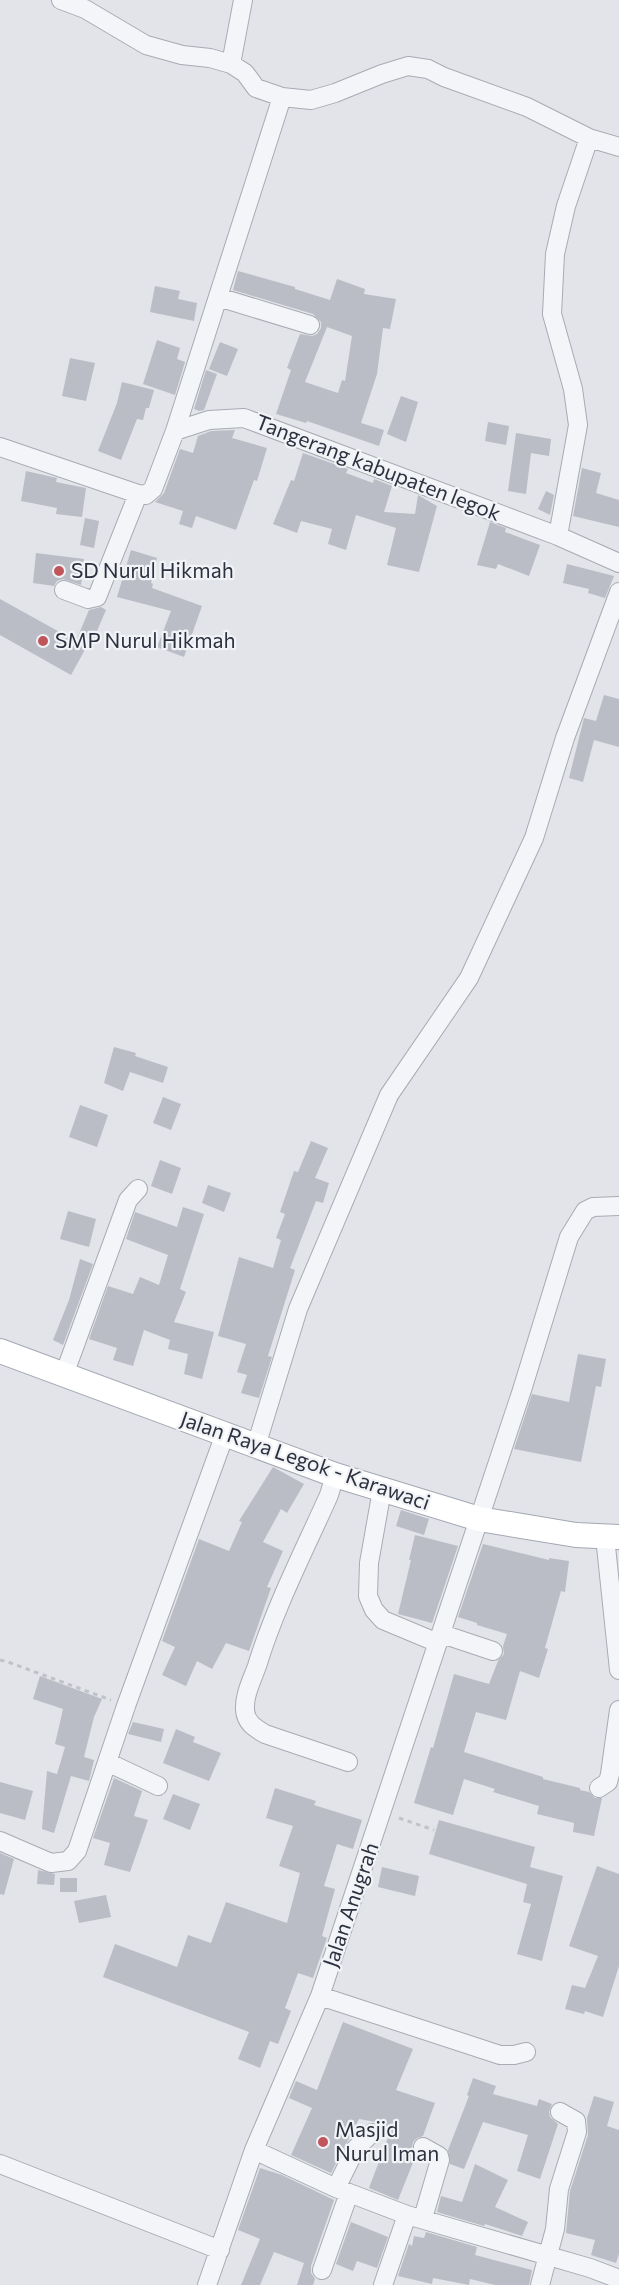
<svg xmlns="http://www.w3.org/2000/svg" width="619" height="2285" font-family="Commissioner,sans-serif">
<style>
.building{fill:#babdc5;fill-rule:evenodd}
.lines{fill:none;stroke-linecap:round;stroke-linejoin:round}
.minor-casing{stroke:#a8abb3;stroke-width:20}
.major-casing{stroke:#a3a8b3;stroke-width:26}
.path{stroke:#c0c2c8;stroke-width:3;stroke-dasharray:4.5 4.5;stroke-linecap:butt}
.minor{stroke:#f4f5f8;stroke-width:18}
.major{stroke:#fff;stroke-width:24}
.poi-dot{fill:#bf565c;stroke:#f2f3f6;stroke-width:2}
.labels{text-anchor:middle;stroke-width:4.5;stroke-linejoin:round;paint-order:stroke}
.street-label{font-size:21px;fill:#2c313f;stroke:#f2f3f6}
.poi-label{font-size:21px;fill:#2c313f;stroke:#f2f3f6;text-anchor:start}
</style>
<rect width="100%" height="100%" fill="#e2e4e9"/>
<path class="building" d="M238 271 295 287V289L330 300 337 279 365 289 364 294 396 299 390 329 383 328 377 374 361 423 384 430 379 446 307 421 306 423 276 414 291 370 287 368 300 334 312 336 317 334 321 328V322L313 314 233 290ZM327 327 352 336 345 381 342 380 338 393 305 382Z
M155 286 180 291 178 299 197 303 194 321 150 312Z
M157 340 180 348 177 359 185 362 175 395 143 384Z
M220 342 238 349 227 376 209 369Z
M70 358 95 363 86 401 62 396Z
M206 370 217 374 204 410 199 411 194 409Z
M122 382 154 390 149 408H146L143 420 137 419 121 460 98 451 117 403Z
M401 396 418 402 406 442 387 434Z
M488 422 509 426 506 445 485 441Z
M235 430 232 438 267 448 257 481 254 480 236 530 196 516 192 528 179 524 183 511 155 502 164 493 180 449 193 453 198 436 211 431Z
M516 433 551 439 549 456 531 453 526 494 508 491Z
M303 453 348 469 346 473 373 483 374 479 392 486 384 512 415 514 418 495 437 506 419 572 387 565 396 528 356 515 346 550 328 544 332 529 301 521 297 533 273 524 291 480 294 481Z
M582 468 601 473 596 493 619 500V527L573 516Z
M26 471 57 478 56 482 86 488 82 517 56 514 57 508 21 501Z
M546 491 554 495 550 515 538 509Z
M85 518 99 521 94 548 80 545Z
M490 522 506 528 505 532 540 545 529 576 498 564 496 569 477 565Z
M131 550 157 558 151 583 153 584 152 588 202 606 184 657 157 647 171 611 117 597Z
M36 553 84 559 81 585 63 579 57 581 54 586 33 583Z
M567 564 614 576 605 598 588 593 589 589 563 583Z
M0 599 76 641 89 610 101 607 106 610 94 638 92 637 71 675 0 635Z
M604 695 619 699V747L594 740 583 782 569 778 584 718 596 721Z
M114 1047 136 1053 135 1056 168 1067 163 1083 130 1072 123 1091 104 1083Z
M163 1097 181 1104 171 1130 153 1123Z
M80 1105 108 1115 97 1147 69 1137Z
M311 1141 328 1148 315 1178 329 1183 323 1203 316 1201 290 1268 295 1270 268 1356 272 1357 259 1398 241 1393 247 1375 237 1372 246 1344 218 1336 239 1257 273 1268 281 1240 276 1238 285 1214 280 1212 294 1171 298 1172Z
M160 1160 181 1168 172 1194 151 1186Z
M208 1185 231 1193 224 1212 202 1203Z
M183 1207 204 1214 180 1289 186 1292 174 1322 214 1332 202 1379 184 1374 188 1354 168 1349 170 1340 144 1330 133 1366 113 1360 117 1348 89 1339 108 1286 133 1294 140 1277 159 1285 168 1255 126 1239 135 1212 177 1227Z
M68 1211 96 1219 89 1247 60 1239Z
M80 1259 93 1264 63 1345 53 1340 69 1300Z
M578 1354 606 1359 601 1387 596 1386 581 1462 514 1449 532 1394 569 1402Z
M273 1467 304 1484 287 1513 281 1509 263 1542 283 1551 267 1587 271 1588 249 1651 226 1643 212 1669 197 1661 186 1686 162 1675 175 1647 162 1641 199 1539 229 1551 242 1522 239 1521Z
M401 1510 429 1519 424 1535 396 1526Z
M415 1535 458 1546 432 1623 398 1614 411 1560H409Z
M483 1544 549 1560V1558L569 1561 565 1592 561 1591 545 1648 548 1649 539 1678 520 1671 506 1720 476 1712 464 1752 543 1777V1779L580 1788V1790L589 1792 595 1798H602L594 1836 573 1832 574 1823 537 1814 539 1806 493 1792 495 1789 464 1779 453 1815 414 1803 431 1747 433 1748 454 1674 489 1684 498 1661 504 1654 503 1646 507 1634 477 1625V1623L458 1617Z
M40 1676 102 1699 94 1717 84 1757 94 1760 89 1781 71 1776 54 1833 42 1829 47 1771 57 1774 65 1747 55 1744 63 1709 33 1699Z
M133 1722 164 1729 161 1742 128 1734Z
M176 1729 195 1737 193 1742 221 1753 209 1781 163 1763Z
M114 1778 142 1791 134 1816 148 1820 130 1872 104 1865 110 1843 93 1838Z
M0 1782 33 1791 25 1820 0 1813Z
M275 1788 316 1801 314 1805 362 1820 353 1849 337 1844 324 1886 335 1889 322 1936 327 1938 313 1978 298 1973 285 2008 291 2011 278 2044 270 2041 260 2068 238 2059 249 2032 103 1977 115 1944 177 1967 188 1935 211 1943 226 1902 287 1923 300 1873 279 1866 293 1826 266 1818Z
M173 1794 200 1804 190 1830 163 1819Z
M439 1820 535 1847 530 1867 563 1876 542 1961 517 1954 531 1904 523 1902 527 1884 429 1854Z
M0 1853 14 1859 4 1895 0 1894Z
M597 1866 619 1874V1966L603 2017 585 2011 584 2014 565 2009 572 1985 585 1988 598 1956 569 1946Z
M382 1867 419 1876 415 1896 378 1887Z
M38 1870 55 1874 54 1885 37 1884Z
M60 1878H77V1892H60Z
M106 1895 111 1917 79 1923 74 1901Z
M343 2022 413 2049 396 2090 435 2103 423 2136 417 2138 413 2142 412 2148 416 2155 398 2200 369 2188 391 2130 376 2122 359 2119 331 2173 291 2155 312 2108 289 2098 296 2081 317 2090Z
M473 2078 496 2086 493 2094 537 2106 539 2099 552 2104 549 2112 550 2117 558 2124 540 2179 517 2171 528 2135 483 2122 464 2169 450 2164 448 2150 469 2096 467 2095Z
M594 2096 614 2102 607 2126 619 2130V2254L616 2263 591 2255 595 2240 566 2233 570 2191 588 2135 587 2118Z
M475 2164 508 2180 495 2207 528 2222 522 2236 485 2224 484 2226 437 2212 441 2196 462 2202Z
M260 2168 282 2175 334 2200 311 2266V2273L315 2279 313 2285H297L304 2263 274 2252 260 2285H241L260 2239 238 2230Z
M351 2222 388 2237 377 2268 357 2261 353 2271 336 2264Z
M426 2232 477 2247 475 2255 532 2270 529 2285H495L470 2279 469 2285 433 2278 432 2284 398 2276 409 2244 412 2246 414 2236 424 2238Z"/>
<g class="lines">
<defs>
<path id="minor" d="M61 0 85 9 146 45 182 55 210 58 231 64 245 73 256 88 282 97 311 100 335 93 382 74 408 66 428 69 444 77 527 107 589 138
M231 64 243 0
M218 297 310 325
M175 431 282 97
M0 447 138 494 146 495 153 489 175 431 209 420 244 418 558 536 619 563
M558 536 578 425 573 389 552 314 555 254 566 206 589 138 619 147
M64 590 88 599 97 597 138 494
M64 1375 128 1200 138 1189
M256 1446 298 1309 389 1095 469 978 534 838 565 738 619 592
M335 1475 329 1495C304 1551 275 1607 257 1666 252 1680 244 1695 245 1710 246 1723 255 1728 265 1734L348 1762
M382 1490 369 1563 368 1596 374 1610 383 1620 438 1643
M605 1537 619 1670
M442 1634 493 1651
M107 1762 158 1786
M599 1788 608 1782 610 1774 619 1710
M0 1841 51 1863 68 1861 77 1851 126 1706 225 1434
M320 1996 500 2055H514L526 2052
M423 2147 439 2156 440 2160 423 2218
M254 2150 336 2188 407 2215 590 2268 619 2279
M0 2164 220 2250
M336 2188 356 2148 372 2133
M322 2270 349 2193
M207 2285 254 2150 320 1996 522 1390 569 1237 585 1211 593 1207 619 1206
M383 2285 407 2215
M540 2285 555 2229 559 2189 577 2132 576 2121 560 2112"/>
<path id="major" d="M0 1351 335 1475 479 1519 576 1535 619 1537"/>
</defs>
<use href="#minor" class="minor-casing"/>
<use href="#major" class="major-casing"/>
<path class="path" d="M0 1660 8 1662 111 1700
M399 1818 434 1830"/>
<use href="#minor" class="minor"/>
<use href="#major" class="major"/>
</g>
<g class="poi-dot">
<circle cx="59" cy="571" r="6"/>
<circle cx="43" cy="641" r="6"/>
<circle cx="323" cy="2142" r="6"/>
</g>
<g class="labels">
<g class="street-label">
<text transform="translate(378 468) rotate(21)" y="7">Tangerang kabupaten legok</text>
<text transform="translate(305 1461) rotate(19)" y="7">Jalan Raya Legok - Karawaci</text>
<text transform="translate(351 1905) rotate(-71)" y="7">Jalan Anugrah</text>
</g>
<g class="poi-label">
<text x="71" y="578">SD Nurul Hikmah</text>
<text x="55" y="648">SMP Nurul Hikmah</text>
<text x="335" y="2137">Masjid<tspan x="335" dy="24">Nurul Iman</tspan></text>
</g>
</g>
</svg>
